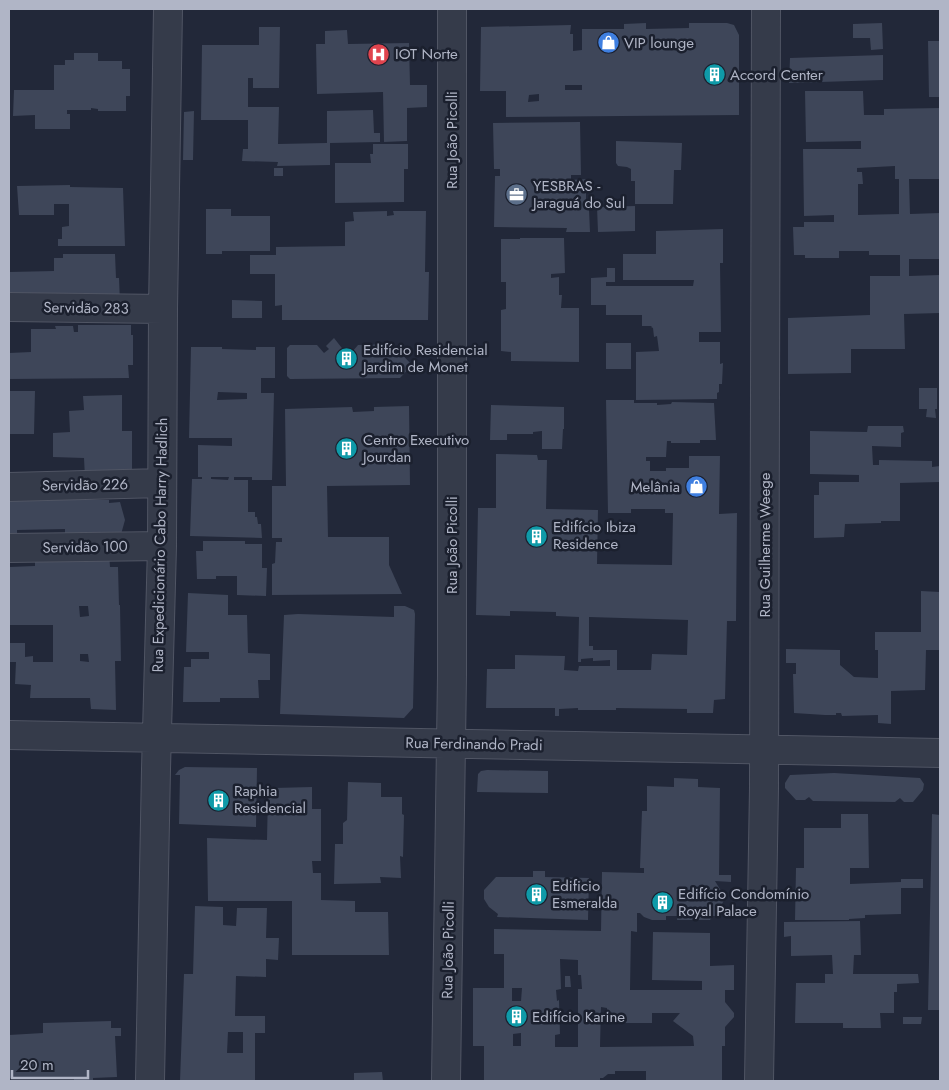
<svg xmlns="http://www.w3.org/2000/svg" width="949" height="1090" font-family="Jost,sans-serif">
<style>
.building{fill:#3e4659;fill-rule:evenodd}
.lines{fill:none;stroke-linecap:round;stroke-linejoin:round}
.minor-casing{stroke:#505564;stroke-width:30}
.minor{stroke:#353b4a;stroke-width:28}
.labels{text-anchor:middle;stroke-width:5;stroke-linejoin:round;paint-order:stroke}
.poi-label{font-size:15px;fill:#b0b5c6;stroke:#1b202e;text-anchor:start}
.street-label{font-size:15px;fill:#b0b5c6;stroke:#1b202e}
</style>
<rect width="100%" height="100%" fill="#222839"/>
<path class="building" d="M646 23V29L689 28V23H727L734 25 739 35V115L506 117V91H480L481 27 571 25 570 34H573V51L582 50V29H624V24ZM565 85H582V90H565ZM539 94V101L528 102 529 95Z
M882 23 883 49 871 50 870 38H853V24Z
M259 27H280L279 88H253V78H248V107H279L278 144 327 143V111L373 110 374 133H380V142L330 143V165L277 166 278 162 242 161 243 149H248V120H201L202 45H259Z
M347 30 348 44 409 43 410 85H427V107L407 108V141L384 142 383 92 317 94 316 44H325V31Z
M928 41H940V97H929Z
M74 53H98V61H122V69H130V96H126V111H98V109L91 108V110H67V114H70V129H35V115L13 116 14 90H54V65H65V60H74Z
M883 55V80L789 83 790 58Z
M805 91H863L864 115H884V109L940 108V179H909L910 214 940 213V259H909V276L940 275V313L904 314 905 349H851V373L788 374V318L870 315V276H900V255H869V251H839V258H805V255H794L793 227H804V222H834V215L804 216 803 149H861V141L806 142ZM895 166V179H899V214L858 215V184H863L862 172H857V168Z
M194 111 193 160H183L184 112Z
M580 122 581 175H571V180L586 179V209H589L590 232H566L567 228 494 227 495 176H500V169H494L493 123Z
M616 141 682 143 681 170H674L673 204H635V181H631V169L627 167 618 166 616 163Z
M373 144H408V169H404V202L335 203V163H371L370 154H373Z
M274 168H283V176H274Z
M70 185V187L123 188 125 246H58V239H62V227L69 226V204H54V215H19L17 186Z
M635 206V231L598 232 597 207Z
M206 209H231V216H270V251H222V254H206Z
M387 211V216L394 215 393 211H426L425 272H429L428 320H282V305L275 306V274H250V255H276V247L345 246V222L354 221 353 212Z
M723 229V263H720L721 332H699V342H720V364L723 363 722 384H719V392L717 393V399L636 400V352L659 351 657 336 654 337 653 328 651 327 652 326H642V315H606V305H591V278L607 277V268H615V282H606V286H693L694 280H623V254H656V231Z
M520 238H564L565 273 551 274V278L559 277V295H562L561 308H579V362L511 361V352L501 351V310L506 309V282H501V239H520Z
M63 254H115L116 278H119L120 303 9 304V272L54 271V258H63Z
M232 300 262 301V318H232Z
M78 325H131V335H133V365H128L129 378 9 379V353L31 352V329H56L55 326H73L74 332H78Z
M334 338 345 352 349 348 352 352 358 345 392 344 412 365 400 378 290 379 287 376V348L290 345H317L324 353 329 349 326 346Z
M606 343H631V369H606Z
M191 347H222V349L256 350V347H275V378H261V393H274L272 480H252V477H234V480H248V512H255V517H257L258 524H261L262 538 190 536 192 479H202V477H198V445L232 446V438H189ZM218 392 247 393V399L217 400ZM211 477H229L228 480 211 479Z
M919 388H937V409H935L936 418 926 417 927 409H919Z
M9 391H35L34 434H9Z
M122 395V431H132V478H85L84 458 53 457V433L70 432 69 411 84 410 83 396Z
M606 400H634V403H657V405L671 404 672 402 714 403 716 440H700V443H671V441H667L666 457H646V461H650V471H666V468H689V456H720L719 514 737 513 736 621H727L725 699 714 700 713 713H687V709L616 708V710H578V708L559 709V716H555V708H486L487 669H515V655L565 656 564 670 578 671 579 666H610V660L593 661V658L581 659V662H578L579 617 556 616V612L510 611V616L476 615 478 508H496V454L537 455 538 460H547L546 509 598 510 597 564 672 565 673 513H665V509H631V513H608ZM589 617 688 620 687 655 652 654 651 670H617V650H593V646H589Z
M491 405 564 407V429H563L562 449H542V431L533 432V434H507V440H490Z
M409 406 410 485 327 486 328 537H389V565L402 594 272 595V564L275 563 276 542H282V538H272V486H286L285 409 352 407 353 412 374 411V407Z
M868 426H903L904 432 901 433V447L872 446 873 465H879V460L932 461V467L940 466V482L900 483V521H881V523L845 524 844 537 814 538V495H819V482H859V475L810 474V431L867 432Z
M80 490 81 500H109V503L120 502 125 520 120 538 65 542V529L17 530V541H9V491Z
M203 541H245V544H262V568H267L266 596 237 595V576H216V579H197L196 551H203Z
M109 553 110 567H118L119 605H120L121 661H115L116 710 91 709 90 698H30L31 685 15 684 16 662H9V643H25V657L33 656V662H53V625H9V567L35 566V554ZM79 606H88L89 616 80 617ZM80 654H88L89 662 80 661Z
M921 591 940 592V650H926L925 690 891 691V724L878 723V715L842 716 841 713H836V715H825L794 713 793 674H796V663H786V649L840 650V665L854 677 878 678V650H875V632H921Z
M188 593 228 595V615H247L248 653 270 654V680H258L259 698H220V702H183L184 667H191V659H209V652H186Z
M394 606H405L414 610 415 614 413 708 404 718 280 714 284 615 298 614 394 617Z
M185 767 257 768 256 827 179 824 180 775H175L179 770Z
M487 770 548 771V793L477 792 478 774 481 771Z
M834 773 920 778 924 784 923 790 913 802H904L900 798 895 802 813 801 809 797 805 800H796L785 788V783L790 775Z
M674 778 698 779V787L720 788 719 875H731V882L715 881 723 894 724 900 721 906 716 908 717 916H713L710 920H677L678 916H666V920H652L644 917 640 913H637V932L631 931 630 990H702V981L652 980 653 932 710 933V966L734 965V990H725V1002L734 1013V1017L725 1027V1046H722V1081H646V1071H615V1074H608L603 1078H600V1081H484V1046H473V988H504V954H494V929L601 931 602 872 644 873V868H640L642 811H647V786L674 787ZM560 959 578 960V975H581L582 989H578V1047H555V1035L560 1034 559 1000 557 1001 556 990 561 989ZM512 988H522L521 1001H512ZM601 1007 607 1008V1023H652V1013H680L673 1021 693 1036 694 1046 600 1047ZM521 1033V1046H513V1034Z
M348 782 381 783V797H402V814L404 815 403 857 400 856 401 878 380 877 381 883 334 884 335 844H343V823L347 820Z
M312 787V809H321V861H312L313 873H321V900L355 901V912H388L389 955H292V901H208L207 838 267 840 268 793H273L274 788Z
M841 814H868L869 868H850V884L901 882V879H923V888H901V914L865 915V918L849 919V920H795L796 868H804V828H841Z
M932 814 940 815V1010H928Z
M533 871H545V877L589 878 588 920 497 917 498 914 489 907 484 899V890L496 877H533Z
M195 906 223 907V925L236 926 237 908H267L266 938H279L278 960 266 959V977L236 976 235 1016H265V1033H255V1081H180L184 974H193ZM228 1032H243V1053H227Z
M860 921 861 955H854L853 974H918L919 983 897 984V992H894V1013H880L881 1028H843V1023H795L796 983H825V974H833L832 955 791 956V936L784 937V922Z
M565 976H570L571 987H565Z
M903 1017H922L921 1024H903Z
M111 1021V1028H121V1036H115L117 1077 93 1078V1081H74V1077L9 1078V1035L43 1033V1023Z
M382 1072 383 1081H354V1073Z"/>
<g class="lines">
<defs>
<path id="minor" d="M9 307 163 309
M9 487 162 483
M9 548 162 546
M9 735 940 753
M150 1081 156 769 162 546 163 309 168 9
M446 1081 452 675V9
M759 1081 764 788 766 9"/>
</defs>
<use href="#minor" class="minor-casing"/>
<use href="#minor" class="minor"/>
</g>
<defs>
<symbol id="shop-disc" viewBox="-11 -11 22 22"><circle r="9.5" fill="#3f7fe0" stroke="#1b202e"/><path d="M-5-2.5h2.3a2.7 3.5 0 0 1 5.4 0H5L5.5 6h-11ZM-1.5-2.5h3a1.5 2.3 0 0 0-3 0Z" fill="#fff"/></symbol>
<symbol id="hospital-disc" viewBox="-11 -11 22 22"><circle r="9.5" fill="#e0444e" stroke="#1b202e"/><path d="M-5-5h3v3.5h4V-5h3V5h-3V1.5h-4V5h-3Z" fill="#fff"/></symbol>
<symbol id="building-disc" viewBox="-11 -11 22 22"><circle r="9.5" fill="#0f9aa8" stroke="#1b202e"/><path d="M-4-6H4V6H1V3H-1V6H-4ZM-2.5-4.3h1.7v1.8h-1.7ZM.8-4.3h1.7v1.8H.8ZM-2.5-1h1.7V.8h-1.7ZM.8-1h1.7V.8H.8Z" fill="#fff"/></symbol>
<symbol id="office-disc" viewBox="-11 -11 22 22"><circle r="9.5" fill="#5c6f8a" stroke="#1b202e"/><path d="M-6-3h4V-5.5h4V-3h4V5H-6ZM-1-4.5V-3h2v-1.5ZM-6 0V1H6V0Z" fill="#fff"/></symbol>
</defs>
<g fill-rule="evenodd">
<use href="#shop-disc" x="596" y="30" width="25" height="25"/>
<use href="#hospital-disc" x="366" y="42" width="25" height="25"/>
<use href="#building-disc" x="702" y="62" width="25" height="25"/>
<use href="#office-disc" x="504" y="182" width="25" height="25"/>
<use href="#building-disc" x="334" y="346" width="25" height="25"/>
<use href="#building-disc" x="334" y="436" width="25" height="25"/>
<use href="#shop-disc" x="684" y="474" width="25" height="25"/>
<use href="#building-disc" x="524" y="524" width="25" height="25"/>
<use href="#building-disc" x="206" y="788" width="25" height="25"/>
<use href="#building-disc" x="524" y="882" width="25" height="25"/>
<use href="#building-disc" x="650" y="890" width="25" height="25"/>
<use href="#building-disc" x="504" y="1004" width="25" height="25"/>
</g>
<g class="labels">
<g class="poi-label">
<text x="624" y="48">VIP lounge</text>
<text x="395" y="59">IOT Norte</text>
<text x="730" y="80">Accord Center</text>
<text x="533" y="191">YESBRAS -<tspan x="533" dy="17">Jaraguá do Sul</tspan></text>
<text x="363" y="355">Edifício Residencial<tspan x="363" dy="17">Jardim de Monet</tspan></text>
<text x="363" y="445">Centro Executivo<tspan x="363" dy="17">Jourdan</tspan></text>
<text x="680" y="492" text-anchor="end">Melânia</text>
<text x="553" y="532">Edifício Ibiza<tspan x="553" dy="17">Residence</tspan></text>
<text x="234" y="796">Raphia<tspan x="234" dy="17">Residencial</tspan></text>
<text x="552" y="891">Edificio<tspan x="552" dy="17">Esmeralda</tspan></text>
<text x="678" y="899">Edifício Condomínio<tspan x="678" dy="17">Royal Palace</tspan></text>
<text x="532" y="1022">Edifício Karine</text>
</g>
<g class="street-label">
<text transform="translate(452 140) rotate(-90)" y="5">Rua João Picolli</text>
<text transform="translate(86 308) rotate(1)" y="5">Servidão 283</text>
<text transform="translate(85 485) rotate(-1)" y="5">Servidão 226</text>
<text transform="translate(160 545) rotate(-89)" y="5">Rua Expedicionário Cabo Harry Hadlich</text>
<text transform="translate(452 545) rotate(-90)" y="5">Rua João Picolli</text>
<text transform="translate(765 545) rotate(-90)" y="5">Rua Guilherme Weege</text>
<text transform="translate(85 547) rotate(-1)" y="5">Servidão 100</text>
<text transform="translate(474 744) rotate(1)" y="5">Rua Ferdinando Pradi</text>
<text transform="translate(448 950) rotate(-89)" y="5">Rua João Picolli</text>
</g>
</g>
<rect width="949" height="1090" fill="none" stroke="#b0b5c6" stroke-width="20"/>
<path d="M12 1070v8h76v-8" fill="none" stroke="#b0b5c6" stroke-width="2.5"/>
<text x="20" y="1070" font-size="15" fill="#b0b5c6" stroke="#1b202e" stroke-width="4" paint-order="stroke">20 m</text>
</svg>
